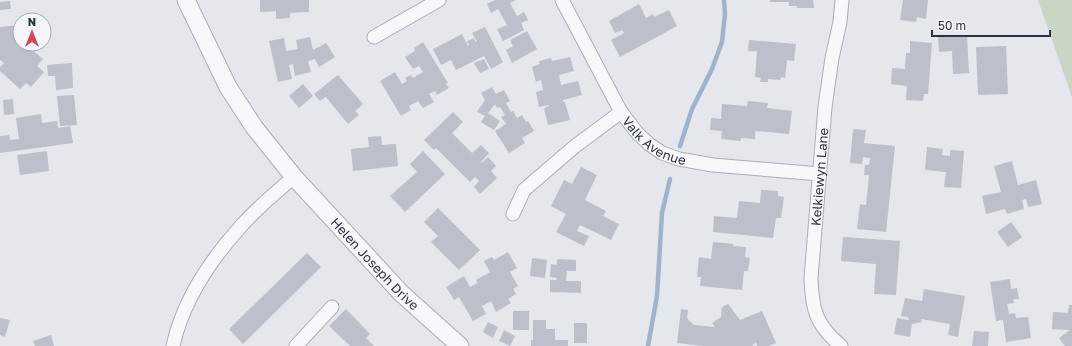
<svg xmlns="http://www.w3.org/2000/svg" width="1072" height="346" font-family="'Golos Text',sans-serif">
<style>
.green{fill:#c9d6c5}
.lines{fill:none;stroke-linecap:round;stroke-linejoin:round}
.stream{stroke:#9fb4cc;stroke-width:4.5}
.building{fill:#bbc0ca}
.minor-casing{stroke:#a9aeb7;stroke-width:15}
.tertiary-casing{stroke:#a9aeb7;stroke-width:19}
.minor{stroke:#f7f8fa;stroke-width:13}
.tertiary{stroke:#f7f8fa;stroke-width:17}
.labels{text-anchor:middle;stroke-width:3;stroke-linejoin:round;paint-order:stroke}
.street-label{font-size:13px;fill:#2b3445;stroke:#f4f6f9}
</style>
<rect width="100%" height="100%" fill="#e4e7ec"/>
<path class="green" d="M1038 0H1072V97Z"/>
<g class="lines">
<path class="stream" d="M680 146 692 109 712 69 722 42 725 14 724 0
M648 346 657 296 662 213 670 179"/>
</g>
<path class="building" d="M260 0H309V12L290 13V18L276 19V11L260 12Z
M495 0H516L510 3 517 16 524 12 528 20 521 23 524 30 503 41 497 29 507 25 498 9 491 13 487 4Z
M770 0H813L814 8H797V6H789V2H770Z
M903 0H928L926 19 917 17 916 22 900 20Z
M10 1 11 9 0 10V2Z
M639 4 646 18 653 14 654 17 669 10 677 26 620 57 611 40 624 33 622 30 615 33 609 21Z
M20 25V44H28V46L43 59 37 66 44 72 31 87 26 83 20 89 0 71V67L4 63 0 60V27Z
M485 27 503 62 491 69 484 56 456 70 451 60 441 65 433 49 462 34 468 46 469 45 467 41 474 38 475 42 477 41 472 33Z
M527 31 537 49 512 63 506 50 513 46 510 40Z
M967 35 969 73 953 74 952 51 939 52 938 36Z
M310 37 313 50 326 43 335 57 319 67 315 59 308 61 311 72 295 76 293 64 289 65 292 79 278 82 269 41 284 38 286 51 298 49 296 40Z
M749 40 796 44 794 61 787 60 785 78 781 77 780 80 768 79V82H760L761 78 755 77 757 51H748Z
M910 41 932 43 928 94H924L923 101 906 100 907 86 891 84 892 68 905 69 906 53H910Z
M423 42 448 83 446 84 449 88 437 95 435 91 429 94 434 102 423 108 418 101 409 106 411 110 401 116 380 81 395 72 402 84 407 81 405 78 411 75 413 78 423 72 419 66 413 69 405 57 415 51 414 48Z
M1006 46 1008 94 978 95 976 47Z
M570 57 574 71 559 75 561 85 578 81 582 95 563 100V102H565L570 120 548 125 544 108 549 106V105L539 107 536 92 543 90 541 80 536 82 532 67 540 64 539 61 551 58 552 61Z
M484 59 489 69 480 73 474 63Z
M72 63 73 88 56 90 55 76H48L47 65Z
M338 75 363 104 355 111 359 115 348 124 326 97 320 101 314 94Z
M303 84 313 96 299 108 289 96Z
M492 87 496 94 504 90 510 101 506 103 511 112 513 111 517 118 522 115 526 122 528 121 534 131 522 138 525 143 509 153 495 131 506 124 501 117 505 115 500 107 497 108 495 104 488 113 500 121 494 130 481 122 485 116 477 112 485 100 481 93Z
M74 95 77 125 60 126 57 96Z
M13 99 14 114 4 115 3 100Z
M748 101 768 103 767 108 792 111 789 134 755 131V139L741 138V141L721 139 722 131 710 130 711 118 721 119 722 104 747 106Z
M453 112 463 122 452 133 472 153 481 145 489 153 481 162 482 163 488 157 496 166 491 171 497 178 480 194 474 187 479 181 475 177 470 182 436 148 434 150 424 140Z
M41 114 42 123 57 121 58 128 70 126 73 143 0 153V136L9 135 10 140 19 139 16 118Z
M853 129 866 130 864 143 895 146 886 232 857 229 860 204 866 205 869 175H864L865 165H869L870 158 863 157 862 164 850 163Z
M381 136 382 145 396 144 398 166 353 171 351 149 369 147 368 137Z
M927 147 943 149 942 155 950 156V150L964 151 961 188 944 187 946 172 925 170Z
M47 151 49 171 20 175 17 155Z
M423 151 445 174 405 212 390 196 417 172 410 164Z
M1012 161 1018 185 1036 180 1042 204 1028 207 1026 199 1022 200 1024 209 1007 214 1005 209 986 214 982 196 1001 192 994 166Z
M581 167 597 175 585 200 606 211 603 216 619 224 611 240 580 225 577 231 589 236 584 246 556 232 566 214 551 206 564 180 572 184Z
M761 190 778 191V196L784 197 781 218H776L773 238 713 232 714 216 737 218 739 201 760 203Z
M438 208 480 250 459 270 431 242 438 236 424 222Z
M1011 222 1022 237 1008 247 997 232Z
M843 237 900 241 896 295 874 294 876 264 841 261Z
M713 242 733 244V246L746 247 745 257 750 258 748 271H744L742 290 700 286 701 277H697L699 257 711 259Z
M508 252 517 268 510 272 518 286 513 289 516 294 508 299 511 303 496 312 491 301 482 306 486 314 473 321 459 297 454 300 446 287 464 276 470 287 478 283 476 280 490 272 484 261 492 257 494 260Z
M307 253 321 267 243 344 229 329Z
M532 258 547 260 545 278 530 276Z
M557 259 576 260V271H567L566 281H581V293L550 292V280H556L557 278 550 277 551 264 557 265Z
M1010 279 1011 289 1017 288 1019 299H1013L1014 303 1007 304 1009 314 1015 313 1016 318 1028 317 1031 338 1006 342 1003 320 996 321 990 282Z
M924 289 965 296 958 337 948 335 950 324 921 319 922 322 912 324 910 337 894 334 897 318 909 320 908 317 901 316 905 298 922 301Z
M728 304 740 320 762 311 776 343 769 346H757L756 342 752 346H703L677 343 681 309 688 310 687 318 694 325 715 327 712 323 721 317 722 307Z
M1069 305H1072V346H1065L1059 338 1070 330 1052 329 1053 312 1068 313Z
M346 309 370 334 366 338 374 346H350L329 326Z
M513 311H529V330H513Z
M0 318 10 320 5 337 0 335Z
M533 320H546V329H555V340H568V346H531V340H533Z
M488 322 498 327 493 338 483 332Z
M574 323H587V343H574Z
M504 330 515 336 510 346 499 341Z
M974 331 989 332 988 346H972Z
M51 335 54 346H35L33 341Z"/>
<g class="lines">
<defs>
<g id="minor">
<path id="s1" d="M562 0 621 112 638 134 649 144 662 153 679 159 713 165 820 174"/>
<path d="M374 37 439 0"/>
<path d="M513 214 524 190 574 147 621 112"/>
<path d="M173 346C183 300 211 259 242 225 258 207 276 192 294 177"/>
<path d="M296 346 332 307"/>
<path id="s2" d="M841 346C816 325 812 310 811 278L825 107 832 58 840 22 842 0"/>
</g>
<g id="tertiary">
<path id="s3" d="M186 0 228 87 254 127 294 177 401 293 460 346"/>
</g>
</defs>
<use href="#minor" class="minor-casing"/>
<use href="#tertiary" class="tertiary-casing"/>
<use href="#minor" class="minor"/>
<use href="#tertiary" class="tertiary"/>
</g>
<g class="labels">
<g class="street-label">
<text dy="5" stroke="none"><textPath href="#s1" startOffset="172">Valk Avenue</textPath></text>
<text dy="5" stroke="none"><textPath href="#s2" startOffset="179">Kelkiewyn Lane</textPath></text>
<text dy="5" stroke="none"><textPath href="#s3" startOffset="327">Helen Joseph Drive</textPath></text>
</g>
</g>
<g transform="translate(32 32)"><circle r="19" fill="#f4f6f9" stroke="#a4a8b1"/>
<path d="M0-3L7 15L0 10L-7 15Z" fill="#d1495b"/>
<text y="-6" font-size="11" font-weight="bold" text-anchor="middle" fill="#2b3445">N</text>
</g>
<path d="M932 30v6h118v-6" fill="none" stroke="#2b3445" stroke-width="2"/>
<text x="938" y="30" font-size="12" fill="#2b3445" stroke="#f4f6f9" stroke-width="3" paint-order="stroke">50 m</text>
</svg>
